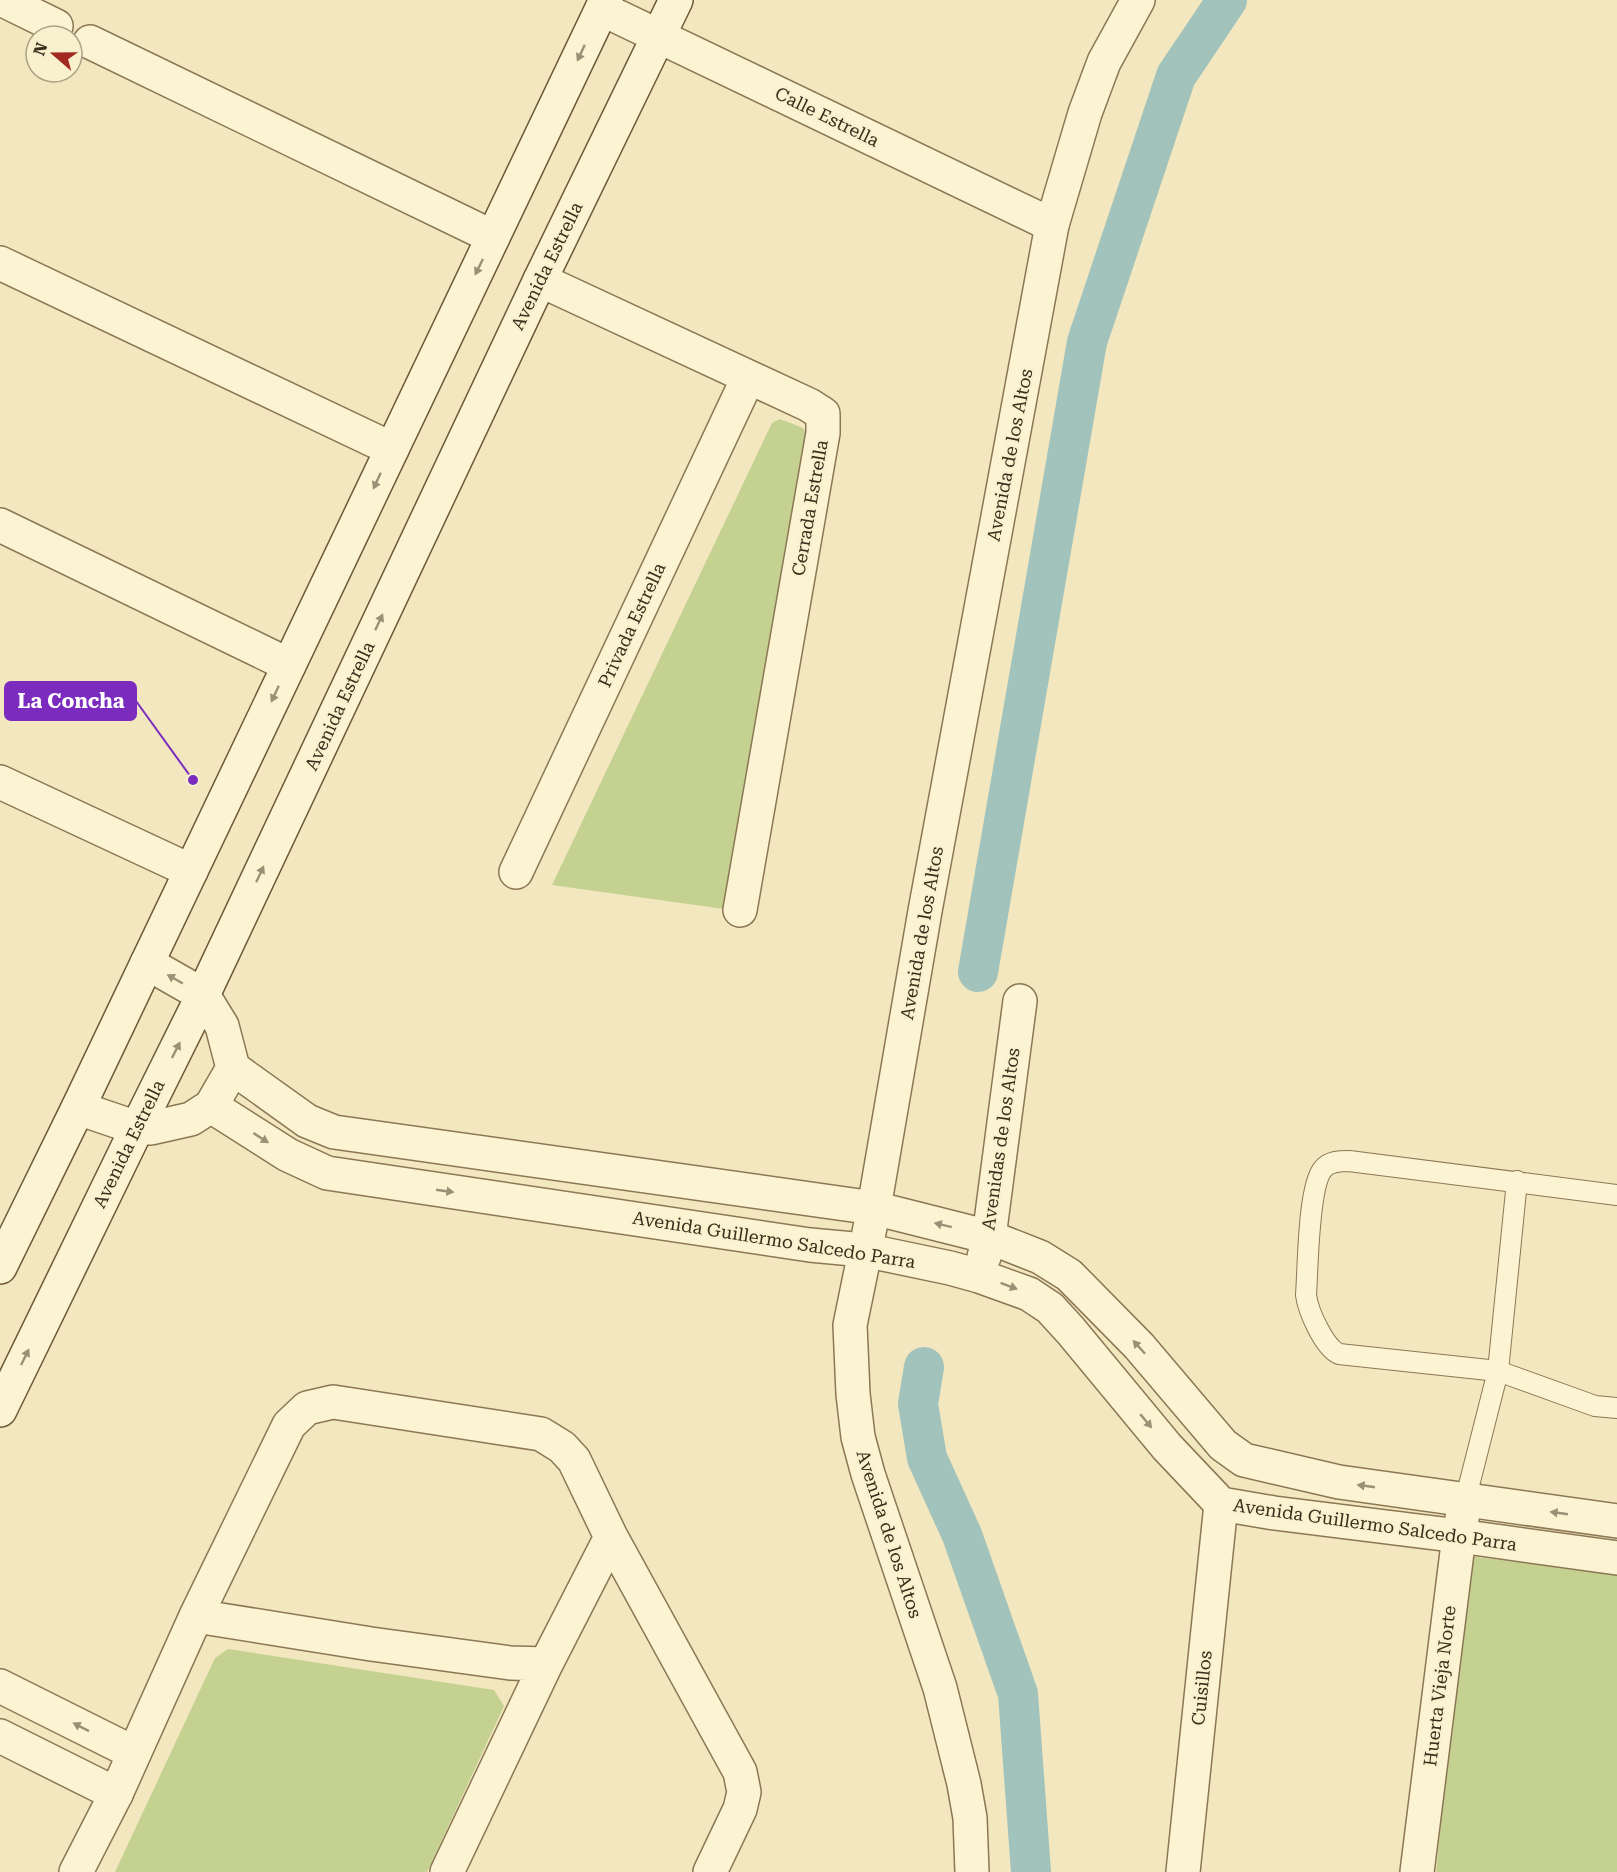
<svg xmlns="http://www.w3.org/2000/svg" width="1617" height="1872" font-family="'Roboto Serif',serif">
<style>
.green{fill:#c4d191}
.lines{fill:none;stroke-linecap:round;stroke-linejoin:round}
.canal{stroke:#a2c3bc;stroke-width:40}
.service-casing{stroke:#8c7755;stroke-width:22}
.minor-casing{stroke:#8c7755;stroke-width:36}
.tertiary-casing{stroke:#8c7755;stroke-width:36}
.secondary-casing{stroke:#6e5838;stroke-width:36}
.service{stroke:#fcf3d2;stroke-width:20}
.minor{stroke:#fcf3d2;stroke-width:33}
.tertiary{stroke:#fcf3d2;stroke-width:33}
.secondary{stroke:#fcf3d2;stroke-width:33}
.oneway{fill:#9b9076}
.labels{text-anchor:middle;stroke-width:4.5;stroke-linejoin:round;paint-order:stroke}
.street-label{font-size:18px;fill:#3a2d1b;stroke:#f9f0ce}
.leader{fill:none;stroke:#7b2cbf;stroke-width:2}
.callout-dot{fill:#7b2cbf;stroke:#f9f0ce;stroke-width:2}
.callout{fill:#7b2cbf;stroke:#7b2cbf;stroke-width:2}
.callout-label{font-size:20px;text-anchor:middle;font-weight:bold;fill:#fff}
</style>
<rect width="100%" height="100%" fill="#f2e7be"/>
<path class="green" d="M780 419 803 428 809 436 724 909 552 885 772 423Z
M1467 1556 1617 1574V1872H1436Z
M228 1649 494 1690 504 1706 427 1872H115L215 1658Z"/>
<g class="lines">
<path class="canal" d="M978 972 1087 342 1176 76 1227 0
M924 1367 918 1404 927 1458 962 1535 1018 1694 1031 1872"/>
<defs>
<path id="service" d="M1617 1195 1349 1161C1340 1161 1329 1161 1323 1169 1308 1186 1308 1269 1306 1295 1308 1311 1324 1347 1339 1354L1498 1371 1595 1406 1617 1408
M1465 1501 1498 1371 1517 1181"/>
<path id="minor" d="M3 0 56 26
M602 9 1052 225
M90 42 493 237
M0 263 392 449
M540 280 809 405 823 414V433L740 910
M0 525 289 665
M0 782 191 871
M516 872 748 378
M196 1616 371 1644 510 1663 546 1664 447 1872
M546 1664 611 1537
M76 1872 116 1794 196 1616 289 1425 307 1408 333 1402 541 1434 562 1447 574 1460 611 1537 740 1772 744 1792 740 1809 710 1872
M1183 1872 1221 1504
M1417 1872 1459 1536 1465 1501"/>
<path id="tertiary" d="M233 1068 307 1121 334 1132 874 1208 989 1237 1040 1257 1069 1275 1139 1346 1223 1445 1244 1460 1339 1482 1617 1521
M211 1106 288 1155 327 1173 810 1245 864 1250 950 1268 979 1276 1029 1294 1050 1308 1071 1331 1167 1447 1221 1504 1274 1513 1459 1536 1617 1558
M78 1108 137 1128H151L191 1119 211 1106 233 1068 222 1026 203 995 147 963
M984 1257 989 1237 1020 1001
M0 1686 134 1753
M0 1736 116 1794
M972 1872 970 1818 964 1784 940 1688 868 1474 858 1437 853 1394 850 1325 874 1208 925 911 1052 225 1085 113 1104 62 1138 0"/>
<path id="secondary" d="M0 1267 78 1108 606 0
M0 1410 137 1128 203 995 540 280 676 0"/>
</defs>
<use href="#service" class="service-casing"/>
<use href="#minor" class="minor-casing"/>
<use href="#tertiary" class="tertiary-casing"/>
<use href="#secondary" class="secondary-casing"/>
<use href="#service" class="service"/>
<use href="#minor" class="minor"/>
<use href="#tertiary" class="tertiary"/>
<use href="#secondary" class="secondary"/>
</g>
<defs><path id="oneway-solid" d="M-6-.8H1V-3.2L6.5 0L1 3.2V.8H-6Z" transform="scale(1.5)"/></defs>
<g class="oneway">
<use href="#oneway-solid" transform="translate(581 53) rotate(115)"/>
<use href="#oneway-solid" transform="translate(479 267) rotate(116)"/>
<use href="#oneway-solid" transform="translate(377 481) rotate(115)"/>
<use href="#oneway-solid" transform="translate(379 622) rotate(-65)"/>
<use href="#oneway-solid" transform="translate(275 694) rotate(115)"/>
<use href="#oneway-solid" transform="translate(260 874) rotate(-65)"/>
<use href="#oneway-solid" transform="translate(175 979) rotate(-150)"/>
<use href="#oneway-solid" transform="translate(176 1050) rotate(-63)"/>
<use href="#oneway-solid" transform="translate(261 1138) rotate(33)"/>
<use href="#oneway-solid" transform="translate(445 1191) rotate(8)"/>
<use href="#oneway-solid" transform="translate(943 1225) rotate(-166)"/>
<use href="#oneway-solid" transform="translate(1009 1286) rotate(21)"/>
<use href="#oneway-solid" transform="translate(1139 1347) rotate(-132)"/>
<use href="#oneway-solid" transform="translate(25 1357) rotate(-64)"/>
<use href="#oneway-solid" transform="translate(1146 1421) rotate(50)"/>
<use href="#oneway-solid" transform="translate(1366 1486) rotate(-172)"/>
<use href="#oneway-solid" transform="translate(1559 1513) rotate(-172)"/>
<use href="#oneway-solid" transform="translate(81 1727) rotate(-153)"/>
</g>
<g class="labels">
<g class="street-label">
<text transform="translate(827 117) rotate(26)" y="6">Calle Estrella</text>
<text transform="translate(547 266) rotate(-64)" y="6">Avenida Estrella</text>
<text transform="translate(1010 455) rotate(-79)" y="6">Avenida de los Altos</text>
<text transform="translate(810 508) rotate(-80)" y="6">Cerrada Estrella</text>
<text transform="translate(632 625) rotate(-65)" y="6">Privada Estrella</text>
<text transform="translate(340 706) rotate(-65)" y="6">Avenida Estrella</text>
<text transform="translate(922 933) rotate(-80)" y="6">Avenida de los Altos</text>
<text transform="translate(1001 1139) rotate(-82)" y="6">Avenidas de los Altos</text>
<text transform="translate(129 1144) rotate(-64)" y="6">Avenida Estrella</text>
<text transform="translate(774 1240) rotate(9)" y="6">Avenida Guillermo Salcedo Parra</text>
<text transform="translate(1375 1525) rotate(8)" y="6">Avenida Guillermo Salcedo Parra</text>
<text transform="translate(889 1534) rotate(72)" y="6">Avenida de los Altos</text>
<text transform="translate(1440 1686) rotate(-83)" y="6">Huerta Vieja Norte</text>
<text transform="translate(1202 1688) rotate(-84)" y="6">Cuisillos</text>
</g>
</g>
<path class="leader" d="M193 780L136 701"/>
<circle class="callout-dot" cx="193" cy="780" r="6"/>
<rect class="callout" x="5" y="682" width="131" height="38" rx="6"/>
<g class="callout-label">
<text x="71" y="708">La Concha</text>
</g>
<g transform="translate(54 54) rotate(290)"><circle r="28" fill="#f9f0ce" stroke="#ada286" stroke-width="1.5"/>
<path d="M0-4.5L10 22L0 15L-10 22Z" fill="#a2291f"/>
<text y="-9" font-size="16" font-weight="bold" text-anchor="middle" fill="#3a2d1b">N</text>
</g>
</svg>
